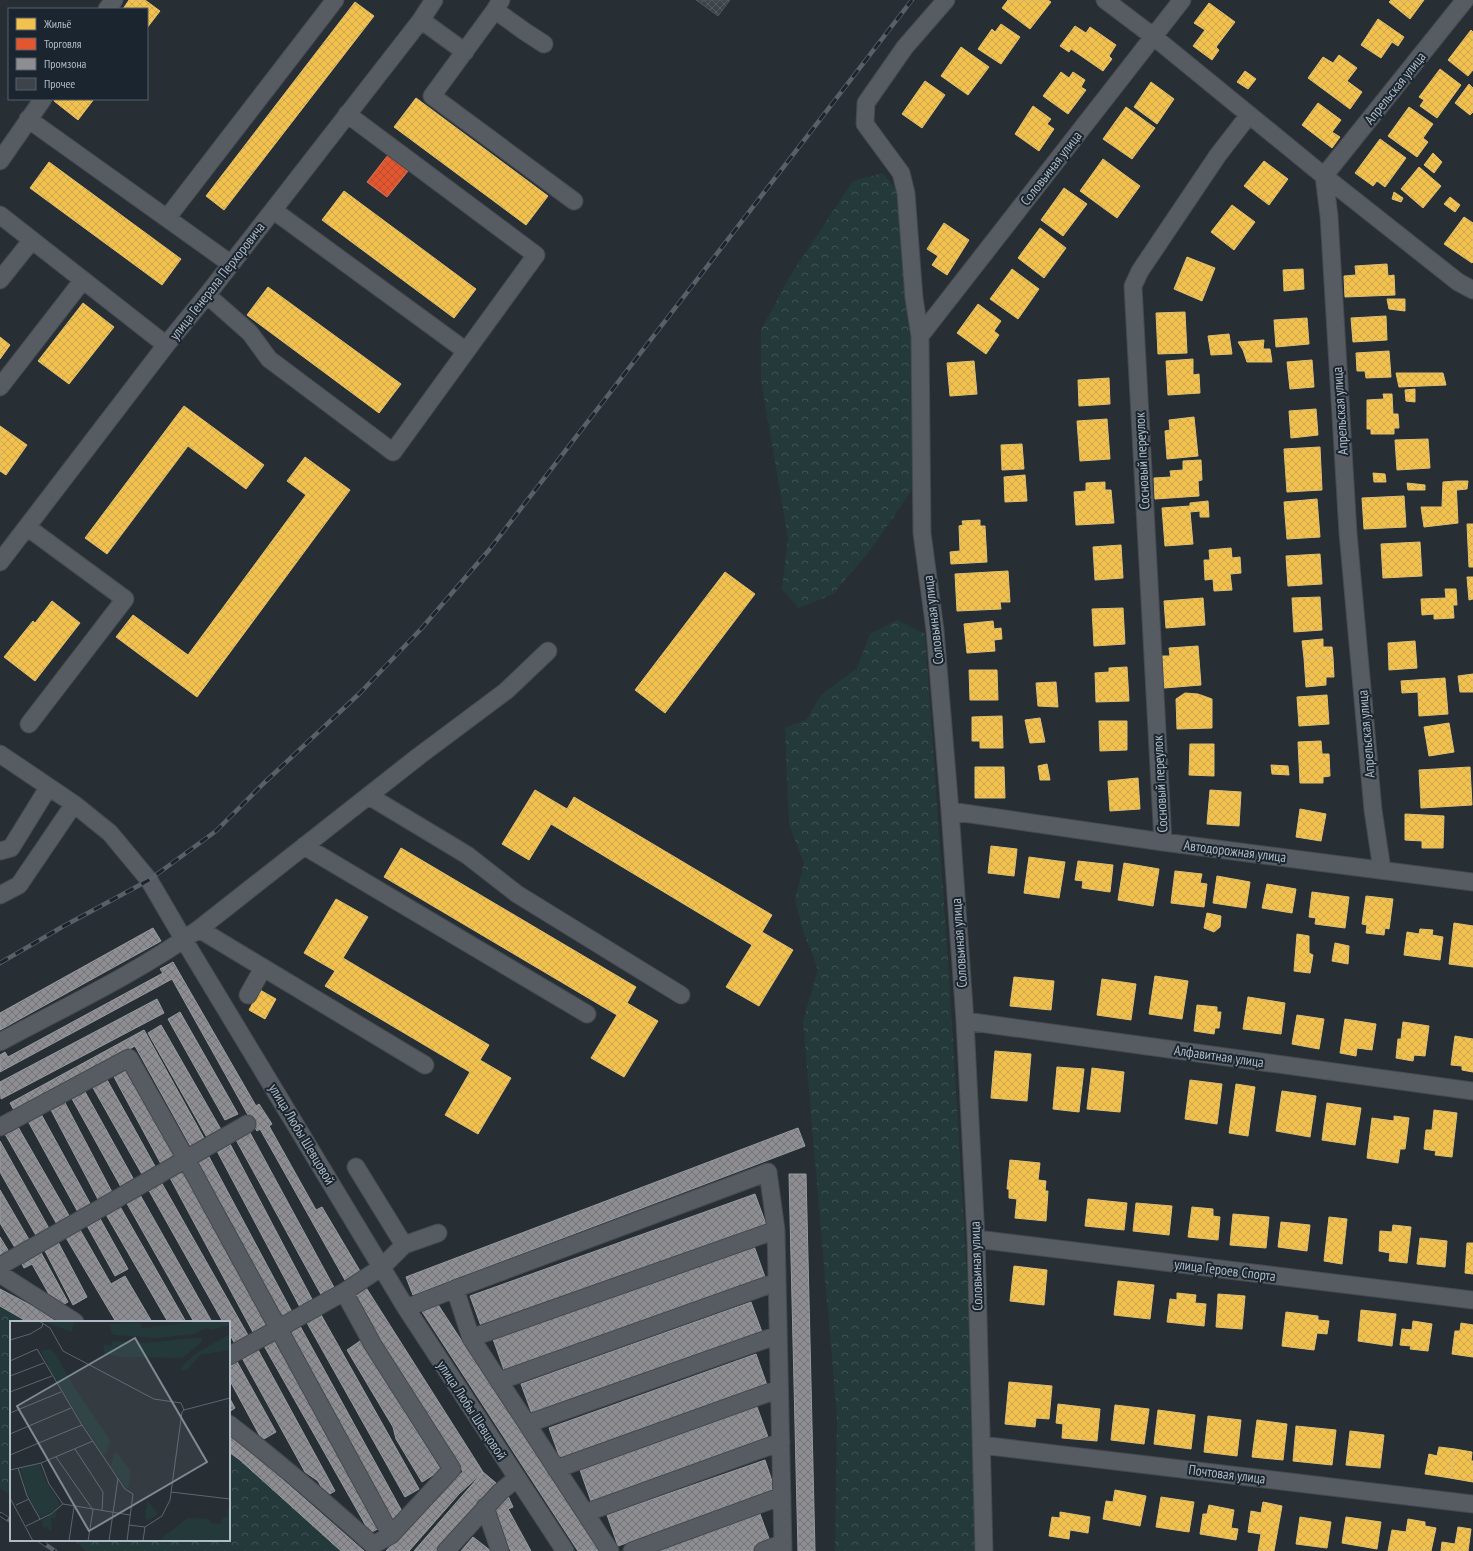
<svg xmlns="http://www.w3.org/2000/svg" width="1473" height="1551" font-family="'PT Sans Narrow',sans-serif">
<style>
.forest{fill:url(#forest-crowns)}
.homes{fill:url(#homes-cross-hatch);stroke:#debf72}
.shops{fill:url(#shops-cross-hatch);stroke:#d4755c}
.industry{fill:url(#industry-cross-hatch);stroke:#979ba2}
.building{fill:url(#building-cross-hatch);stroke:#4e565c}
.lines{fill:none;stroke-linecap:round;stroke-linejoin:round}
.minor-casing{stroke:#444a4f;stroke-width:19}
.minor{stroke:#565c62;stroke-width:17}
.rail-casing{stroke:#5a6066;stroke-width:4.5}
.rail{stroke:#1a252f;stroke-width:3;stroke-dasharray:9;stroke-linecap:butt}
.labels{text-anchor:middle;stroke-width:4;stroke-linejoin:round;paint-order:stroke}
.street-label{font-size:14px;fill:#afbbc6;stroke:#1a252f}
.inset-road{fill:none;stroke:#5d666e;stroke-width:1}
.view{fill:#7f8a93;fill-opacity:0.15;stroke:#7f8a93;stroke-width:2}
.inset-edge{fill:none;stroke:#afbbc6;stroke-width:2}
</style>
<defs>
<pattern id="forest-crowns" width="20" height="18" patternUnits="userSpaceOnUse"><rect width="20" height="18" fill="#24393a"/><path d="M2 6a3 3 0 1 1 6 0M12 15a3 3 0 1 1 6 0" fill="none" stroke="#415455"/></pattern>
<pattern id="homes-cross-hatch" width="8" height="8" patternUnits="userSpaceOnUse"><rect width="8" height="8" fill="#f2c14e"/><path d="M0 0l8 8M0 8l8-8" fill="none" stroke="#cca64a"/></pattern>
<pattern id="shops-cross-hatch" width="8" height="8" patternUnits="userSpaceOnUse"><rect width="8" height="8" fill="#e4572e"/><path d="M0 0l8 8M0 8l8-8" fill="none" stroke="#b84f31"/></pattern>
<pattern id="industry-cross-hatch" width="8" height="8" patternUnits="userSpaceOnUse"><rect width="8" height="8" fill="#8d8d92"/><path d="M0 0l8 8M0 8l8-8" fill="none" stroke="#727478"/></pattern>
<pattern id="building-cross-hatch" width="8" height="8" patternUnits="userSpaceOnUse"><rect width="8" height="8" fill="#3d4349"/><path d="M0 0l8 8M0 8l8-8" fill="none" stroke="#565c62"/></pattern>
</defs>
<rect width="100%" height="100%" fill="#272e34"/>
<path class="forest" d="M883 173 901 195 911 311 916 484 872 548 833 594 799 608 782 589 788 538 761 379V330L790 276 853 181Z
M897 620 925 634 949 975 971 1342 977 1551H835L837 1417 803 1021 818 970 811 950 803 931 795 899 804 863 789 824 785 728 807 719 821 695 857 668 870 634Z
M0 1302 31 1322H11V1495L0 1488Z
M229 1448 348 1551H86L74 1540H229Z"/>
<path class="homes" d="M129 0H145L160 11 147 28V9H123Z
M1008 0H1048L1051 2 1030 29 1002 8Z
M1391 0H1424L1410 19 1389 2Z
M355 2 374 16 224 210 206 196Z
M1209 3 1235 22 1216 47 1219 50 1212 60 1193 46 1205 30 1194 23Z
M1378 19 1404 37 1398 46 1392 42 1381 58 1361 45Z
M1001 24 1020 37 1001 64 978 49 992 29 995 32Z
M1075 26 1086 33 1090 27 1116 45 1109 56 1112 59 1103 71 1071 49 1069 52 1060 46Z
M1471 30 1473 32V70L1468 76 1448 60Z
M961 47 989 67 968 95 941 76Z
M1339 55 1357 68 1347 81 1362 92 1350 109 1308 78 1323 57 1333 63Z
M1440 69 1461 85 1437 118 1420 106 1424 100 1419 97Z
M1245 71 1256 79 1248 89 1237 82Z
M1061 72 1069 78 1073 72 1085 80 1081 87 1086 90 1068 114 1043 96Z
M925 81 945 95 922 128 902 114Z
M1151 82 1174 99 1157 124 1134 107Z
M1469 84 1473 88V112L1470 115 1455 103Z
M416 98 548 196 526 225 394 127Z
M55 99H94L78 120 54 101Z
M1318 103 1341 120 1332 132 1340 137 1332 148 1302 125Z
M1033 106 1051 119 1047 124 1054 129 1039 151 1015 134Z
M1126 107 1155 128 1132 159 1103 139Z
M1409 107 1433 124 1423 138 1428 142 1417 157 1388 136Z
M1380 139 1406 158 1385 187 1377 181 1373 186 1355 173Z
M1433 153 1442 162 1434 173 1424 165Z
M1103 159 1140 186 1117 218 1080 191Z
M1264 161 1288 179 1269 205 1244 186Z
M49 162 181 259 162 285 30 188Z
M1419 167 1441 186 1423 208 1401 189Z
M1064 188 1087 204 1063 236 1041 220Z
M344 191 476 289 454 318 322 220Z
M1394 192 1403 198 1401 202 1392 199Z
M1450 197 1460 205 1455 212 1444 204Z
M1232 205 1255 222 1234 250 1211 232Z
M1464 217 1473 223V262L1472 263 1444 244Z
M944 223 969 240 947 275 932 265 938 256 927 249Z
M1040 228 1066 248 1044 278 1018 258Z
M1187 257 1215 268 1202 301 1174 289Z
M1387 264 1388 276 1394 275 1395 295 1345 297 1344 276 1356 275 1355 266Z
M1012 269 1039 289 1018 319 990 299Z
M1303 269 1304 289 1284 291 1283 270Z
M268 287 401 384 379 413 247 315Z
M1387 299H1405V311L1389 309Z
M83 303 114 327 69 384 38 361Z
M978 304 1001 321 994 331 999 335 986 354 957 333Z
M1185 312 1187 353 1158 354 1156 313Z
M1386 316 1387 340 1353 342 1351 318Z
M1307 318 1309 344 1276 347 1274 320Z
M1229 334 1232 354 1211 355 1208 336Z
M0 337 10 345 0 359Z
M1264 340 1263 349H1270L1272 362H1247L1243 350 1238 342Z
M1389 351 1391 377 1366 378 1365 371H1357L1356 353Z
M1193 359V375L1199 374 1200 393 1168 395 1166 361Z
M1312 360 1314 387 1290 389 1287 362Z
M974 361 977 394 950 396 947 363Z
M1396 373H1443L1446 385 1399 387Z
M1109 378 1110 404 1079 406 1078 380Z
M1415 389V402L1406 401 1405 390Z
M1383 394H1392L1393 414H1398L1399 428H1394V434H1371V429H1367V400L1384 399Z
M184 406 264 465 246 489 188 446 107 554 85 538Z
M1316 409 1318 435 1291 438 1289 411Z
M1194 417 1198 456 1167 459 1165 431 1170 430 1169 420Z
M1107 419 1110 459 1080 461 1077 421Z
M0 426 27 445 6 475 0 471Z
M1428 439 1430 468 1397 470 1395 440Z
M1022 444 1024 469 1002 470 1001 445Z
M1320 447 1322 490 1287 492 1284 449Z
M305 457 350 490 197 697 116 637 133 615 188 655 306 495 287 481Z
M1201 460 1202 480 1198 481 1199 496 1155 499 1154 478 1171 477 1170 471 1183 470V461Z
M1373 473 1385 474 1386 482H1374Z
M1025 475 1027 501 1005 502 1004 477Z
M1456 481 1458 523 1424 527 1421 507H1442L1443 482Z
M1456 481H1468L1467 489 1457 490Z
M1105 482V490H1111L1114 523 1076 525 1074 492 1086 491V483Z
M1407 483 1425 485V490H1408Z
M1404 496 1406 527 1364 529 1362 498Z
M1317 499 1320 537 1287 539 1284 502Z
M1208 501 1209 517H1200V511L1190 512 1193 544 1165 546 1162 508 1190 506V503Z
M980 520V526H985L987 562 951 564 950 552 960 551 959 526 963 525 962 521Z
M1467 524H1473V567H1469Z
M1420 542 1422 576 1383 578 1381 544Z
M1121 545 1123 578 1095 580 1093 547Z
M1231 548 1232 558 1240 557 1241 573 1230 574 1232 590 1214 591 1213 579 1205 580 1204 560H1210L1209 550Z
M1320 554 1322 584 1288 586 1286 556Z
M1008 571 1010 602H1000L1001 609 957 611 955 574Z
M725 572 755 594 665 713 635 690Z
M1467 577H1473V599L1469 600Z
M1445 589H1456L1457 605H1453L1454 618 1434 619V614L1422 615 1421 599 1446 598Z
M1320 597 1322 630 1294 632 1292 598Z
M1203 598 1205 625 1166 628 1164 601Z
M52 601 80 623 35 681 4 657 33 621 35 623Z
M1123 608 1125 644 1094 646 1092 609Z
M993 621 994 629 1001 628 1002 639 994 640 995 651 967 653 964 624Z
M1323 639V647H1332L1333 657 1304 658 1302 641Z
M1415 641 1417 668 1389 670 1388 643Z
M1198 646 1201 685 1164 688 1162 656H1170L1169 648Z
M1333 657 1334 677H1326V685L1306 687 1304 658Z
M1127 667 1129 701 1096 702 1095 673 1109 672V668Z
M969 670H997L998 700H970Z
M1473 674V692H1460L1458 676Z
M1445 678 1448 714 1419 716 1418 692 1402 693 1401 681Z
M1056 682 1058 707 1038 706 1036 683Z
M1185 693 1198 694 1212 699V728L1177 729 1176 699Z
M1327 695 1329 724 1299 726 1297 697Z
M1002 716 1003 748H980V741H972V717Z
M1040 718 1045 742 1030 743 1025 720Z
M1099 721H1127V750L1100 751Z
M1449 723 1454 752 1429 756 1424 727Z
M1321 741 1322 754H1329L1330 776 1323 777V783H1300L1298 742Z
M1190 744H1214V776L1189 775Z
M1047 764 1050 780H1040L1038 766Z
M1271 765 1288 766 1289 775 1272 774Z
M975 767H1004L1005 798H975Z
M1470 767 1472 805 1421 808 1419 770Z
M1138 778 1140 809 1110 811 1108 781Z
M535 790 567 809 574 797 772 915 762 932 793 950 759 1006 726 987 752 945 551 824 529 860 502 844Z
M1210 790 1241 792 1239 826 1207 824Z
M1300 809 1326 814 1321 841 1296 837Z
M1405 814 1444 816 1443 848H1422V841L1405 840Z
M991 846 1017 849 1014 876 988 873Z
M401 848 636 987 627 1003 658 1021 624 1077 591 1058 617 1015 384 877Z
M1029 857 1065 862 1059 898 1024 893Z
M1078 861 1113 865 1110 892 1082 888 1083 881 1075 880Z
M1124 863 1159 869 1153 906 1118 900Z
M1175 871 1202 874 1200 883 1207 884 1204 907 1171 903Z
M1217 876 1250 882 1246 908 1213 903Z
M1267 884 1296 889 1292 913 1262 908Z
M1312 892 1349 897 1345 928 1315 924 1316 918 1309 917Z
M1366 896 1393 899 1389 929 1385 928 1384 935 1366 933 1367 925 1362 924Z
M336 899 368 917 343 958 489 1045 480 1060 511 1078 478 1134 445 1115 470 1072 325 986 335 971 304 953Z
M1207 913 1221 916 1220 927 1214 932 1204 928Z
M1454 923 1473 926V967L1449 964Z
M1420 929 1433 930 1432 935 1443 937 1440 960 1404 955 1407 932 1419 934Z
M1297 934 1309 936V953L1313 955 1310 973 1294 971Z
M1335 943 1349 946 1348 964 1332 961Z
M1155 976 1188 981 1182 1019 1149 1014Z
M1014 977 1054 981 1051 1010 1010 1006Z
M1102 979 1136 984 1131 1020 1097 1015Z
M260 990 276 999 265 1019 249 1010Z
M1248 997 1285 1003 1281 1034 1243 1029Z
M1197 1005 1217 1007V1012H1221L1219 1028H1215L1214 1034 1194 1031Z
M1297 1015 1324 1019 1319 1049 1292 1044Z
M1345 1019 1376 1024 1372 1050 1357 1048 1356 1056 1340 1053Z
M1403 1022 1429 1026 1425 1056 1414 1055 1413 1061 1396 1058 1398 1039H1401Z
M1455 1036 1473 1039V1072L1462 1070V1066L1451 1065Z
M995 1051 1031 1054 1027 1101 991 1098Z
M1057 1067 1084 1069 1079 1112 1053 1109Z
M1092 1068 1124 1072 1120 1112 1087 1109Z
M1190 1080 1222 1084 1217 1124 1185 1119Z
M1236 1084 1255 1087 1248 1136 1229 1133Z
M1282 1091 1316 1096 1310 1137 1276 1131Z
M1327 1103 1361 1108 1355 1145 1322 1140Z
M1434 1110 1457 1113 1452 1157 1435 1155 1436 1151 1424 1149 1426 1130H1432Z
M1394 1116 1409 1118 1405 1149H1400L1398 1163 1367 1158 1372 1118 1394 1121Z
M1010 1160 1040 1163 1038 1180 1046 1181 1045 1191H1048L1046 1221 1015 1218 1017 1199 1009 1198V1189H1007Z
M1088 1199 1127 1203 1124 1230 1085 1226Z
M1136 1203 1172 1206 1169 1235 1133 1231Z
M1192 1207 1213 1209V1216L1220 1217 1218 1240 1188 1237Z
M1233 1214 1269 1217 1266 1248 1230 1245Z
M1329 1217 1347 1219 1342 1264 1324 1261Z
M1281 1222 1310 1225 1307 1251 1278 1247Z
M1393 1225 1411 1227 1407 1263 1389 1261 1390 1253 1379 1251 1380 1231 1392 1232Z
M1420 1238 1447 1241 1445 1267 1417 1264Z
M1467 1243H1473V1274L1465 1273Z
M1014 1266 1047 1270 1044 1305 1010 1301Z
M1118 1281 1154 1285 1150 1319 1114 1315Z
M1177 1293 1196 1295 1195 1303 1206 1304 1204 1326 1167 1322 1170 1299 1177 1300Z
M1218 1294 1245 1296 1242 1329 1216 1327Z
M1361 1310 1396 1314 1392 1346 1358 1341Z
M1286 1312 1318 1316V1320L1329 1321 1327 1334 1317 1333 1314 1350 1282 1346Z
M1413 1321 1432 1324 1428 1351 1410 1349 1411 1346 1400 1345 1402 1329 1412 1330Z
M1461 1323 1473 1325V1357L1452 1354 1455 1331H1460Z
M1009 1382 1052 1386 1049 1419 1036 1418 1035 1427 1005 1424Z
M1058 1404 1100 1409 1097 1441 1062 1438 1063 1424 1056 1423Z
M1115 1405 1149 1409 1144 1444 1111 1440Z
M1158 1410 1195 1415 1191 1449 1154 1444Z
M1208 1416 1241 1420 1237 1456 1204 1452Z
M1257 1420 1287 1424 1283 1460 1252 1457Z
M1296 1426 1336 1430 1332 1465 1293 1461Z
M1350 1431 1384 1435 1380 1468 1346 1465Z
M1439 1447 1455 1449 1450 1478 1425 1474 1429 1454 1437 1456Z
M1455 1449 1472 1452 1471 1461H1473V1482L1450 1478Z
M1115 1490 1146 1496 1140 1526 1103 1519 1106 1501 1113 1502Z
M1161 1497 1194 1502 1189 1532 1156 1527Z
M1263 1502 1282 1506 1274 1551H1258L1261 1534 1248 1532 1251 1511 1261 1513Z
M1209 1505 1234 1510 1231 1528 1238 1529 1236 1540 1200 1534 1203 1514H1207Z
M1060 1512 1090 1517 1088 1533 1070 1530 1069 1539 1049 1536 1052 1517 1060 1518Z
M1300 1517 1331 1522 1327 1548 1296 1544Z
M1346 1517 1381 1522 1377 1549 1342 1543Z
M1408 1519 1425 1522V1526L1436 1528 1431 1551H1388L1392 1530 1406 1532Z
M1458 1527 1471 1529 1468 1551H1441L1442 1542 1455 1544Z"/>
<path class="shops" d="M388 155 408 171 387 197 367 182Z"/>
<path class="industry" d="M153 928 161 941 0 1030V1013Z
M173 962 256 1106 259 1104 272 1124 269 1126 316 1210 322 1207 360 1271 345 1280 260 1129 257 1131 172 979 0 1072V1055L5 1052 8 1057 163 973 160 969Z
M157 999 164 1013 1 1099 0 1082Z
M180 1012 238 1114 225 1120 168 1019Z
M161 1025 223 1133 209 1141 148 1033Z
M144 1030 205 1140 191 1147 135 1046 15 1112 10 1103Z
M126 1068 175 1157 161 1164 113 1075Z
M106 1078 156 1168 143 1176 92 1086Z
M84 1090 134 1180 121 1187 71 1097Z
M64 1101 113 1194 99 1201 50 1108Z
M41 1114 92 1207 79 1214 28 1121Z
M18 1127 71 1219 58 1226 5 1134Z
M798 1128 805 1146 413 1295 406 1277Z
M249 1131 336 1291 323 1298 235 1138Z
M0 1141 51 1232 38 1239 0 1172Z
M229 1142 314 1303 301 1309 216 1149Z
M208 1155 292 1312 279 1319 194 1162Z
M182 1169 268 1327 254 1334 169 1176Z
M789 1174H806L815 1551H798Z
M160 1180 249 1337 235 1344 229 1333V1322H223L147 1187Z
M0 1190 31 1243 17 1251 0 1223Z
M139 1193 212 1322H194L125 1200Z
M755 1194 766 1224 481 1326 470 1296Z
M118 1203 186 1322H168L104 1211Z
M98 1215 128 1269 115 1276 85 1222Z
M79 1228 111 1284 125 1276 152 1322H116L65 1236Z
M0 1237 11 1255 0 1262Z
M57 1240 87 1297 73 1305 43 1247Z
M754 1246 765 1277 504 1370 493 1339Z
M39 1249 68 1302 62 1305 50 1296 32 1264 24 1268 20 1260Z
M365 1286 483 1472 459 1494 409 1551H386L448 1483 463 1472 352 1294Z
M0 1289 36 1308 58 1322H28L0 1306Z
M435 1300 599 1551H578L421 1310Z
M751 1302 762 1332 532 1414 521 1384Z
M320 1313 419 1489 405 1497 306 1321Z
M300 1326 404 1515 390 1522 286 1334Z
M276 1336 383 1526 370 1533 263 1344Z
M360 1341 441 1470 422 1482 396 1439 393 1427 347 1350Z
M257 1348 335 1491 326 1496 318 1481 305 1472 241 1356Z
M756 1354 767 1385 560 1458 549 1428Z
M235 1358 276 1432 262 1440 229 1379V1361Z
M229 1397 235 1408 229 1412Z
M757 1407 768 1437 591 1501 580 1470Z
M229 1435 248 1449 364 1551H341L240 1460 229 1452Z
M765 1460 775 1490 618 1546 607 1515Z
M483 1472 496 1483 436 1551H414Z
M507 1494 513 1507 508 1509 531 1551H511L505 1541 491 1508 501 1505 499 1499Z
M760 1514 771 1544 752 1551H656Z
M473 1537 491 1551H461Z"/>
<path class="building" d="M696 0H730L718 16Z"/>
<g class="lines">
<defs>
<path id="minor" d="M501 0 495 10 432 96 574 201
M946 0 905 47 866 103 865 124 901 173 906 193 914 298 920 336 922 533 935 630 950 811 965 1021 976 1239 984 1551
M1105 0 1154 37 1324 176 1458 282 1473 290
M107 9 114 0
M495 10 524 31 544 44
M421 20 465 52
M28 119 231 264
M0 161 43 99
M273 210 466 351
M0 215 166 345
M167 218 335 0
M0 280 32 240
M207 295 250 333 269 359 393 452 536 255 347 114
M920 336 1182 0
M0 387 83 280
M27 527 125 599 29 724
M0 562 166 345 207 295 421 20 434 0
M0 754 74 804 110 833 149 880 184 940 406 1308 565 1551
M369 796 467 855 517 894 681 995
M950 811 1163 842 1473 882
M1163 842 1133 286 1140 271 1218 155 1249 115
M304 846 587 1014
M0 851 11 848 48 788
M1382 870 1373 810 1348 533 1329 216 1324 176 1465 0
M0 895 19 885 74 804
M199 929 425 1065
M248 995 263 968
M965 1021 1473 1091
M0 1042C67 1006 137 973 199 929L419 756 506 691 548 651
M0 1127 129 1058 186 1159 391 1535
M356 1167 404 1245
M976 1239 1473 1300
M0 1266 247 1124
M0 1274 75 1322
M455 1289 768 1172 776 1230 783 1551
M406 1308 455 1289 471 1338 610 1551
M471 1338 776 1230
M229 1356 344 1292 382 1267 404 1245 438 1233
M499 1381 777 1282
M229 1424C279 1462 326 1503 373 1545L391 1535 452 1469 373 1345 344 1292
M527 1424 778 1335
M981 1445 1473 1504
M556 1469 779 1389
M485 1507 500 1551
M585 1513 781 1442
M446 1551 500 1492 517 1478
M632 1551 782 1496
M763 1551 783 1543"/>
</defs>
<use href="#minor" class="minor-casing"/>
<use href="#minor" class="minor"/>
<defs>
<path id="rail" d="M0 963 62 927 149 880 216 831 264 783 360 693 421 629 489 550 912 0
M0 1514 11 1521
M39 1540 55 1551"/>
</defs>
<use href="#rail" class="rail-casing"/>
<use href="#rail" class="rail"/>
</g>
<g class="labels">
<g class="street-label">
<text transform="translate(1395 88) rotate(-51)" y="5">Апрельская улица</text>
<text transform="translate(1051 168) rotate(-52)" y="5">Соловьиная улица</text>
<text transform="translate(217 281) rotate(-52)" y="5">улица Генерала Перхоровича</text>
<text transform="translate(1340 411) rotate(-94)" y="5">Апрельская улица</text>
<text transform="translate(1142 461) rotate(-93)" y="5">Сосновый переулок</text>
<text transform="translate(933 620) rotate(-97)" y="5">Соловьиная улица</text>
<text transform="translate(1366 734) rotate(-95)" y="5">Апрельская улица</text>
<text transform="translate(1160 784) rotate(-93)" y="5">Сосновый переулок</text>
<text transform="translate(1235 851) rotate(7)" y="5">Автодорожная улица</text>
<text transform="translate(959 943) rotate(-94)" y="5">Соловьиная улица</text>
<text transform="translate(1219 1056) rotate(8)" y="5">Алфавитная улица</text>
<text transform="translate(302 1134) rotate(59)" y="5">улица Любы Шевцовой</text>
<text transform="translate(976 1266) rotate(-92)" y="5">Соловьиная улица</text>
<text transform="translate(1225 1270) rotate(7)" y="5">улица Героев Спорта</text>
<text transform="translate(472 1410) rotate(57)" y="5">улица Любы Шевцовой</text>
<text transform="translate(1227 1474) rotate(7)" y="5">Почтовая улица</text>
</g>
</g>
<g transform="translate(10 1321)">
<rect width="220" height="220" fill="#272e34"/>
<path d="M32 0H64L62 11ZM35 159 49 181 50 185 46 188ZM47 190 45 197H41L42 211 37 206 33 207 32 199Z" fill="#24393a"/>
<path d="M191 0H220V4L201 9 196 7 184 13 147 17 105 14 101 12V5L98 3 130 2 132 7ZM220 13V29L190 34 177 49 170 50 174 43 188 31ZM182 17H191L192 21 172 37 114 36 95 33 93 28 95 23 101 25 102 20 135 22ZM39 28 45 32 64 66 100 119 96 133H93L76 107 40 49 31 30ZM105 130 121 150 118 168 101 145ZM137 179 148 193 138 200 135 197Z" fill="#24393a"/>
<path d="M29 142 46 188 33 196 29 195 16 171 11 150V147Z" fill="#24393a"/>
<path d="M218 187H220V220H152L153 216 178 197 200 198V202L211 203 212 196H217Z" fill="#24393a"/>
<path class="inset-road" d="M29 0 40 7 53 30 144 78 171 82 174 89M0 19 20 13 32 6 33 2M0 40 27 28 72 104 115 168 123 173 119 204 135 206M0 55 34 42M0 71 42 55M174 89 220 77M0 92 51 71M0 113 61 87M65 128 93 171 92 190M0 134 72 104M46 136 83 189 78 220M31 142 39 163 53 183M8 147 17 175 30 198M0 149 31 142 83 120M161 171 220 178M0 177 23 220M6 184 19 178M16 205 41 193 53 183 120 194M59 220 64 186M99 220 108 157M117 220 119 204M133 220 135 206 152 195 160 179 172 91 174 89"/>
<path class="view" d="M125 17 197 141 79 210 7 85Z"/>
<rect width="220" height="220" class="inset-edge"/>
</g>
<rect x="8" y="8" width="140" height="92" fill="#1a252f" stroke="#56616b"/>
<rect x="16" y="18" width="20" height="12" fill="#f2c14e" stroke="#56616b"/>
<text x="44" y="28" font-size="12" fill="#afbbc6">Жильё</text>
<rect x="16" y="38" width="20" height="12" fill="#e4572e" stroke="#56616b"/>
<text x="44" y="48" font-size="12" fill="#afbbc6">Торговля</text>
<rect x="16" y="58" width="20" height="12" fill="#8d8d92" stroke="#56616b"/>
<text x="44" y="68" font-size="12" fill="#afbbc6">Промзона</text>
<rect x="16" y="78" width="20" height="12" fill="#3d4349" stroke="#56616b"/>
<text x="44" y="88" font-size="12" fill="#afbbc6">Прочее</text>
</svg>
